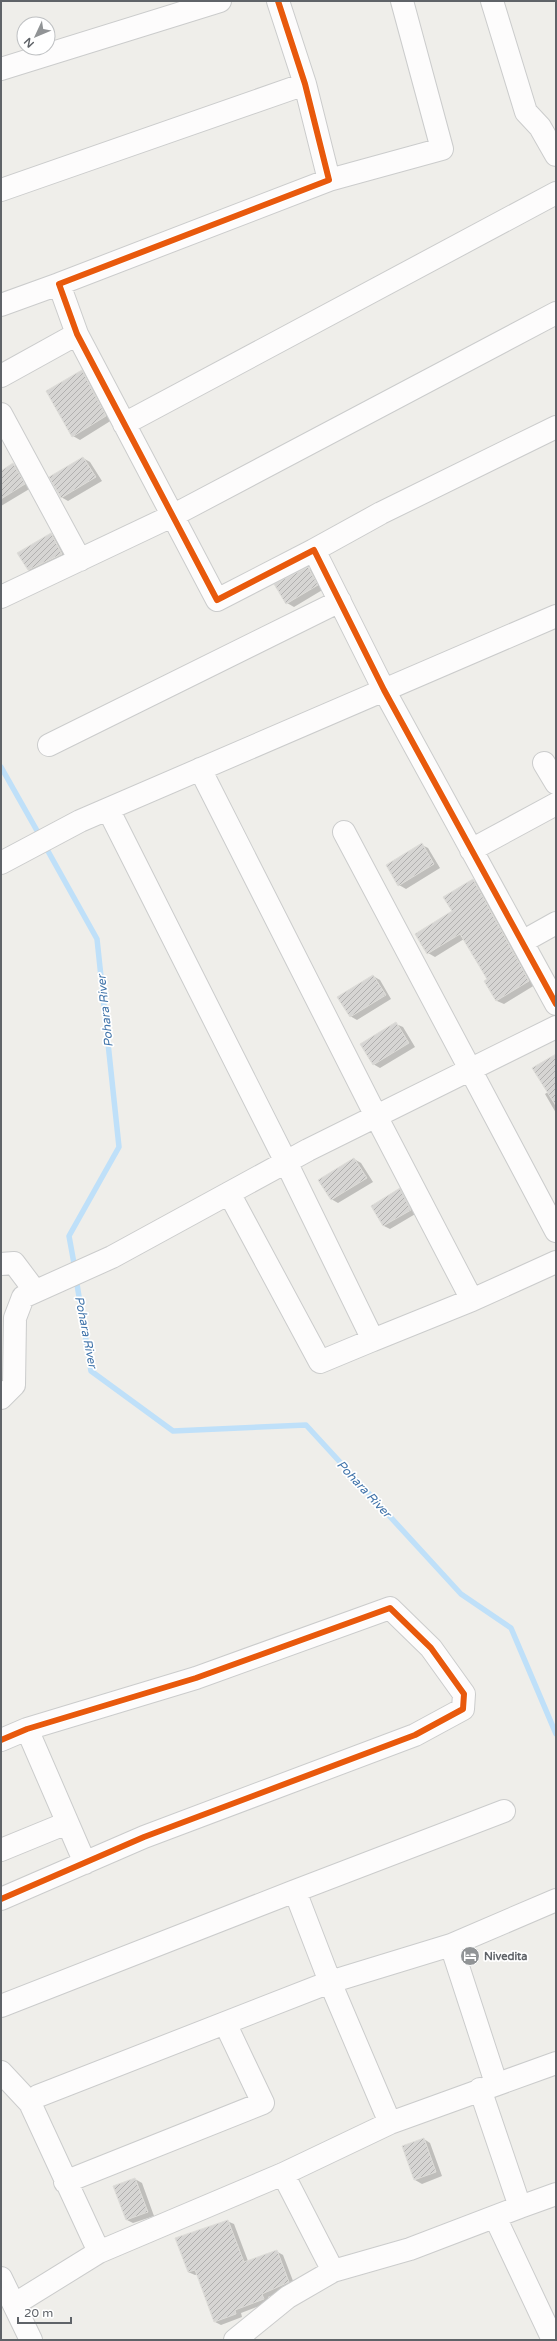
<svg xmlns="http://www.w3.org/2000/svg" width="557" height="2341" font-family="'Varela Round',sans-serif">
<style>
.shadow{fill:#0003}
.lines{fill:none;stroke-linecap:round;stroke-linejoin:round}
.stream{stroke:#bfe0f9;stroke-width:5.5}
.building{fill:url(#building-hatch);stroke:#deddd9}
.minor-casing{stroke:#cbcccc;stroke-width:24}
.minor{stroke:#fdfcfc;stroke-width:22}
.cycleway-casing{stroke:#fff;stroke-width:8}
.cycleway{stroke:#e8590c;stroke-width:6}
.labels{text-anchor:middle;stroke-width:3.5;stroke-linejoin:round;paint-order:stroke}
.poi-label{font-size:11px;font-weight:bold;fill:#5f6368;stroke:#fff;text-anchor:start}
.water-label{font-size:12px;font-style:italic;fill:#4174aa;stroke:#fff}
</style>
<defs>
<pattern id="building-hatch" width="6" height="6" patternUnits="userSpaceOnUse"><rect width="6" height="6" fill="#d6d5d3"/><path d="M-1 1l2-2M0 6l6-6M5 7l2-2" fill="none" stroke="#b1b0af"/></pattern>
</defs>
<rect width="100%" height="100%" fill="#efeeea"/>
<path class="shadow" d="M82 371 88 375 112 420 80 440 73 436Z
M83 458 90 462 102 481 68 501 61 497Z
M13 464 20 468 31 488 1 506V472Z
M51 534 58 538 68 558 35 574 28 570Z
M308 568 315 572 324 589 294 607 287 603 276 585Z
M422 845 428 848 440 868 406 889 399 885Z
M473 880 480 884 535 985 504 1004 497 1001 485 981 489 979 464 939 435 957 428 953 416 934 453 912Z
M373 976 380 980 391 999 357 1020 350 1016Z
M396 1024 403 1027 415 1047 380 1068 373 1064Z
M556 1055V1113L545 1094 548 1092Z
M354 1159 361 1163 373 1182 338 1203 331 1199Z
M400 1190 406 1193 417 1213 390 1229 384 1226 372 1207Z
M424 2139 430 2143 442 2176 422 2184 415 2180 403 2147Z
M135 2179 142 2183 154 2216 133 2223 127 2220Z
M227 2221 234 2224 248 2261 276 2251 283 2255 295 2286 268 2297 270 2302 241 2313 242 2317 221 2325 215 2322 198 2274 195 2275 188 2272Z"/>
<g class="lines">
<path class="stream" d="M1 767 40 836
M44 844 97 939 119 1147 69 1236 75 1269
M76 1278 91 1371 173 1431 306 1425 461 1594 511 1628 556 1734"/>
</g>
<path class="building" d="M82 370 106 416 72 437 46 391Z
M83 457 96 477 61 498 49 477Z
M13 463 25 484 1 499V471Z
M51 533 62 554 28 570 17 553Z
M308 567 318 585 286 604 274 584Z
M422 843 434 864 398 886 386 865Z
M473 879 529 981 496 1001 484 981 487 979 460 934 427 954 415 934 452 911 443 897Z
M373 975 386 995 350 1017 337 997Z
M396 1022 409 1043 373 1065 360 1044Z
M556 1054V1106L532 1068Z
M354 1158 367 1178 331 1200 318 1180Z
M400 1188 411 1210 383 1226 371 1206Z
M424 2138 436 2172 414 2180 402 2146Z
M135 2178 148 2212 126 2220 113 2186Z
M228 2220 244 2262 277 2250 289 2282 262 2294 264 2299 235 2310 236 2314 214 2322 195 2270 188 2272 175 2238Z"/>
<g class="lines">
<defs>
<path id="minor" d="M278 1 305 84 329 180 59 284 77 334 217 600 314 550 384 690 556 1004
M492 1 526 112 540 127 556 155
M1 69 220 1
M329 180 442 149 402 1
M1 190 305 84
M1 305 59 284
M1 376 77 334
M1 414 80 560
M124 424 556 193
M314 550 381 513 556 427
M1 597 172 516 556 313
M49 745 340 601
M544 763 556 783
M200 769 376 1116 472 1300
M108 809 286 1162 373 1340 472 1300 556 1262
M344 832 556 1231
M471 850 556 804
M1 863 80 821 556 616
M522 942 556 923
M229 1193 320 1362 373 1340
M1 1264 14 1263 35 1291
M1 1398 14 1385 15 1318 23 1297 112 1257 308 1150 556 1027
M27 1729 85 1863
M1 1740 27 1729 196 1678 390 1608 431 1648 464 1694 463 1709 415 1735 144 1837 1 1899
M1 1850 67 1823
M295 1891 504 1811
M451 1945 556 1900
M1 2006 295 1891 330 1982 451 1945 496 2083
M1 2072 30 2103 99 2252 15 2304
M30 2103 38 2096 330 1982 390 2123
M65 2182 263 2103 225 2023
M520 2207 556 2194
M495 2217 553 2340
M99 2252 283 2174 390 2123 556 2063
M333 2271 410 2249 520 2207 480 2089
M1 2278 31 2340
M235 2340 288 2297 333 2271 283 2174"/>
</defs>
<use href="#minor" class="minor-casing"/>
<use href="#minor" class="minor"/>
<defs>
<path id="cycleway" d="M278 1 305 84 329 180 59 284 77 334 217 600 314 550 384 690 556 1004
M1 1740 27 1729 196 1678 390 1608 431 1648 464 1694 463 1709 415 1735 144 1837 1 1899"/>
</defs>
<use href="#cycleway" class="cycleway-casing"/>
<use href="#cycleway" class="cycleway"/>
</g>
<defs>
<symbol id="hotel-disc" viewBox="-11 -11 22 22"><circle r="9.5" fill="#919496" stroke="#fff"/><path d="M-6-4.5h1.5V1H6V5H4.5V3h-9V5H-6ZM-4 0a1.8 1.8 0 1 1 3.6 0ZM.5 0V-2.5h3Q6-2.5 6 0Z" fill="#fff"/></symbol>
</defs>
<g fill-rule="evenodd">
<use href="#hotel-disc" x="459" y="1945" width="22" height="22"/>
</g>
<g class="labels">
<g class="poi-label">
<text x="484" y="1960">Nivedita</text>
</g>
<g class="water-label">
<text transform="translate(105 1011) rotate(-96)" y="4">Pohara River</text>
<text transform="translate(86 1332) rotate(79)" y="4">Pohara River</text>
<text transform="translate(364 1489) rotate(47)" y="4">Pohara River</text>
</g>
</g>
<rect width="557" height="2341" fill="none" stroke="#5f6368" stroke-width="4"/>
<g transform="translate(36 36) rotate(226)"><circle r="19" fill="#ffffff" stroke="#bfc1c3"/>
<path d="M0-3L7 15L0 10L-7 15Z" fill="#919496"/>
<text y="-6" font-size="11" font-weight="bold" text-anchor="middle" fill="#5f6368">N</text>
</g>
<path d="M18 2317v6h53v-6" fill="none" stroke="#5f6368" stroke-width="2"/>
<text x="24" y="2317" font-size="12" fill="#5f6368" stroke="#ffffff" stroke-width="3" paint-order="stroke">20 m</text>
</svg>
